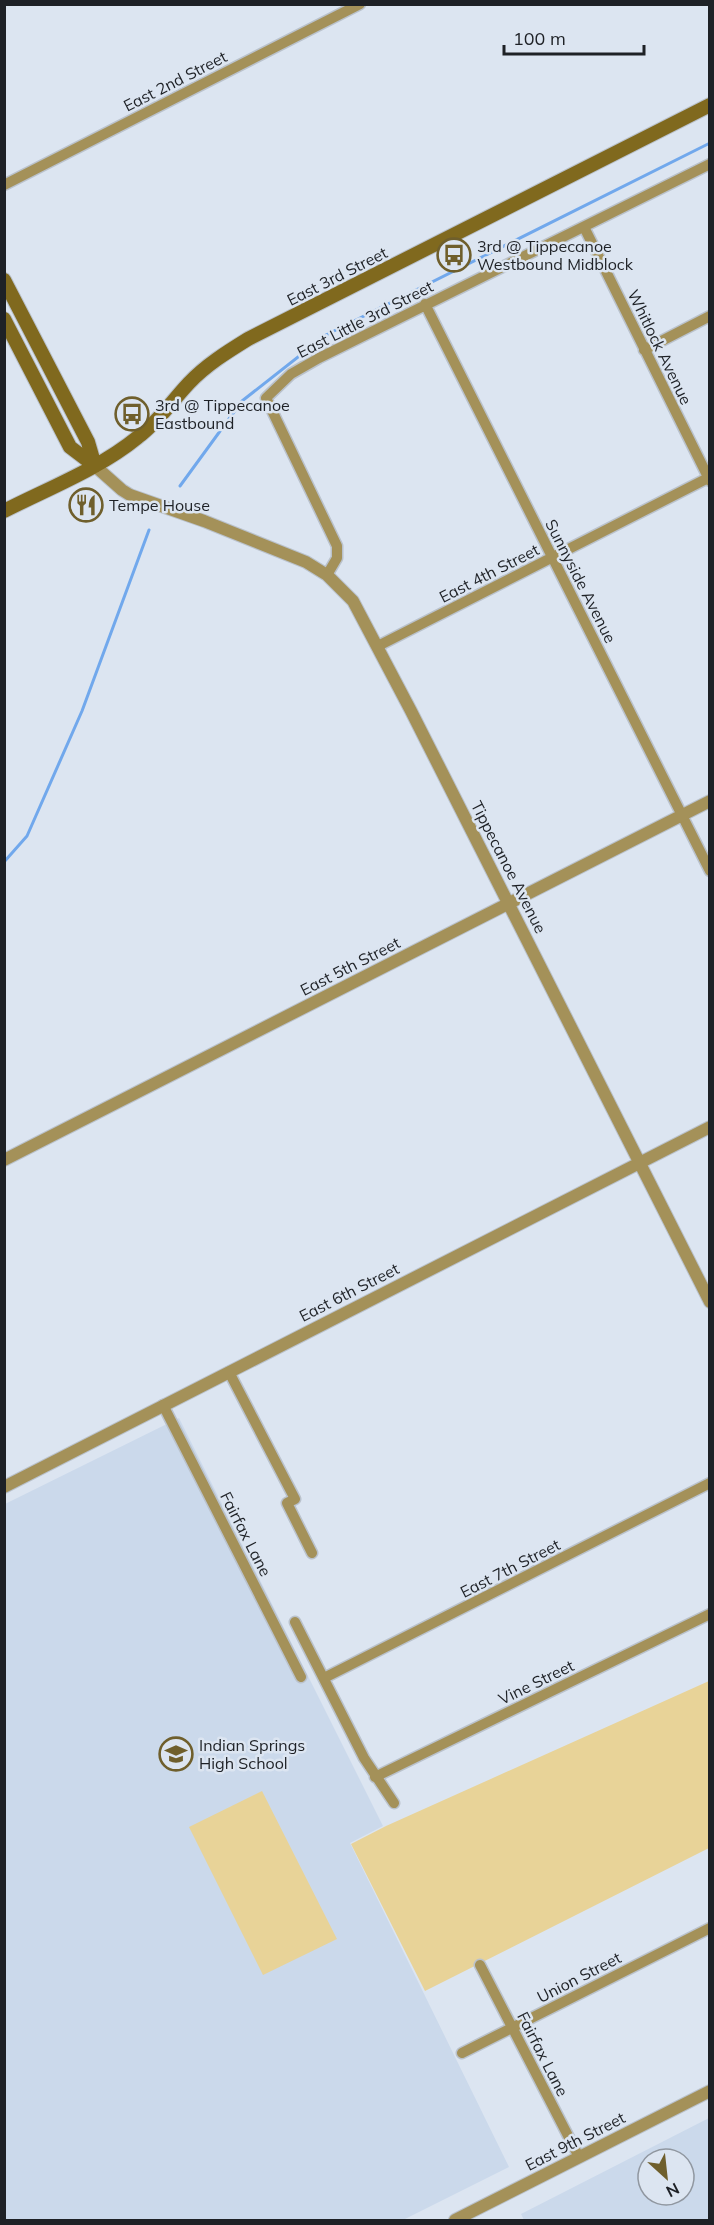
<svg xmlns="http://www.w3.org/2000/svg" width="714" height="2225" font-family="Mulish,sans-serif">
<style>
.built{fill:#cbd9eb;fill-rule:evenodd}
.green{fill:#e8d398}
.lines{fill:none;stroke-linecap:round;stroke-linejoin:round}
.stream{stroke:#71a8ec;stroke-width:3}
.minor-casing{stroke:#bac2cc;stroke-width:13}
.tertiary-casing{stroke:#bac2cc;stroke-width:14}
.secondary-casing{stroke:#bac2cc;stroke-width:16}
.minor{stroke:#a49159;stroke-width:10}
.tertiary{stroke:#a49159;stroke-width:12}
.secondary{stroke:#80691e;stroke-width:14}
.labels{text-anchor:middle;stroke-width:5;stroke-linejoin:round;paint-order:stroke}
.street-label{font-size:16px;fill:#1e2126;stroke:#dce5f1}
.poi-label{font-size:16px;fill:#1e2126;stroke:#dce5f1;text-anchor:start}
</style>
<rect width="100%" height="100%" fill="#dce5f1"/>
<path class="built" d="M179 1418 383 1826 350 1843 509 2167 403 2220H5V1504Z
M709 2118V2220H524L521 2214ZM648 2159H684V2195H648Z"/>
<path class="green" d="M709 1681V1848L425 1991 351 1844 386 1826Z
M262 1791 337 1939 263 1975 189 1827Z"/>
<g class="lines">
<path class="stream" d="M180 486 242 401 326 335 710 143
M4 862 27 836 82 711 149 530"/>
<defs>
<path id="minor" d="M4 185 360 4
M584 227 710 481
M425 304 710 871
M644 350 710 316
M327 575 337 558V546L266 398 291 374 319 358 710 164
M378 646 710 477
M229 1372 295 1499 287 1503 312 1553
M163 1405 301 1677
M295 1622 364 1758 394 1803
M324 1678 710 1483
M375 1777 710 1614
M480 1965 579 2157
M462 2053 710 1928"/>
<path id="tertiary" d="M95 466 122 490 130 495 204 521 306 562 327 575 353 601 411 711 710 1302
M4 1160 710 801
M4 1487 710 1127
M455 2220 710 2091"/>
<path id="secondary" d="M4 280 88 442 95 466
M4 319 70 447 95 466
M4 511C49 488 99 469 138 437 158 422 172 401 189 383 206 365 227 352 248 339L710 105"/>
</defs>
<use href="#minor" class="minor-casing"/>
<use href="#tertiary" class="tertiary-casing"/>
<use href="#secondary" class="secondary-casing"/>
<use href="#minor" class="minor"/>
<use href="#tertiary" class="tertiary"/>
<use href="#secondary" class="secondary"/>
</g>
<defs>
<symbol id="bus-ring" viewBox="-11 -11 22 22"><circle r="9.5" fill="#dce5f1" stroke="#6f5f2c" stroke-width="1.5"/><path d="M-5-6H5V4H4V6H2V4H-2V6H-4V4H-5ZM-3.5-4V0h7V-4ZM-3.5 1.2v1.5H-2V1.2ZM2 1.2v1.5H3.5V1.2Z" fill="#6f5f2c"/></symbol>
<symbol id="restaurant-ring" viewBox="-11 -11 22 22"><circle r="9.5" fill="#dce5f1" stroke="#6f5f2c" stroke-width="1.5"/><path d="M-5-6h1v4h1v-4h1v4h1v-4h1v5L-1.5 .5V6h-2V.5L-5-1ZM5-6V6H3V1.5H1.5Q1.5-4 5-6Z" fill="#6f5f2c"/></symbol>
<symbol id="school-ring" viewBox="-11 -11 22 22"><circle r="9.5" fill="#dce5f1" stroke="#6f5f2c" stroke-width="1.5"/><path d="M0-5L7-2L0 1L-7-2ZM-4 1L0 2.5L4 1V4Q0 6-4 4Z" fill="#6f5f2c"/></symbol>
</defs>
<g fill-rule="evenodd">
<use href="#bus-ring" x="435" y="236" width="38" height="38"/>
<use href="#bus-ring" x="113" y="395" width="38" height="38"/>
<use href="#restaurant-ring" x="67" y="486" width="38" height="38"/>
<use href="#school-ring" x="157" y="1735" width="38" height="38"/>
</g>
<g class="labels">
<g class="street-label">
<text transform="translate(175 81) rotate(-27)" y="6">East 2nd Street</text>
<text transform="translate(337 276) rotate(-27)" y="6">East 3rd Street</text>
<text transform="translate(365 319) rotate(-27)" y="6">East Little 3rd Street</text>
<text transform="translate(660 347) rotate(64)" y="6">Whitlock Avenue</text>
<text transform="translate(489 573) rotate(-27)" y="6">East 4th Street</text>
<text transform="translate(581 581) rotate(63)" y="6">Sunnyside Avenue</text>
<text transform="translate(509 867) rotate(63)" y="6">Tippecanoe Avenue</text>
<text transform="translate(350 966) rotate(-27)" y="6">East 5th Street</text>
<text transform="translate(349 1292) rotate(-27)" y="6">East 6th Street</text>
<text transform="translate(246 1534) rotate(63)" y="6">Fairfax Lane</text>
<text transform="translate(510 1568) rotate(-27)" y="6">East 7th Street</text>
<text transform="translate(536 1682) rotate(-26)" y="6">Vine Street</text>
<text transform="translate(579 1977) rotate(-27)" y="6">Union Street</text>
<text transform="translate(543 2054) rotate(63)" y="6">Fairfax Lane</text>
<text transform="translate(575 2141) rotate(-27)" y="6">East 9th Street</text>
</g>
<g class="poi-label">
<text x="477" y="252">3rd @ Tippecanoe<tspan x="477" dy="18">Westbound Midblock</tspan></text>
<text x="155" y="411">3rd @ Tippecanoe<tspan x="155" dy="18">Eastbound</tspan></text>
<text x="109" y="511">Tempe House</text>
<text x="199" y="1751">Indian Springs<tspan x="199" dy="18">High School</tspan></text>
</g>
</g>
<rect width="714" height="2225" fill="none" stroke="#1e2126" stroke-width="12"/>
<g transform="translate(666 2177) rotate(153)"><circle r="28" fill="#dce5f1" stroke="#9097a0" stroke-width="1.5"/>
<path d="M0-4.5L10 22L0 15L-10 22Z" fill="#6f5f2c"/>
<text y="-9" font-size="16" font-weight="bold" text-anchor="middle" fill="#1e2126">N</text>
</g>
<path d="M504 45v9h140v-9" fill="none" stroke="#1e2126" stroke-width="3"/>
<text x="513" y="45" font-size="18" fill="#1e2126" stroke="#dce5f1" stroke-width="4.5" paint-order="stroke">100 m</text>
</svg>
